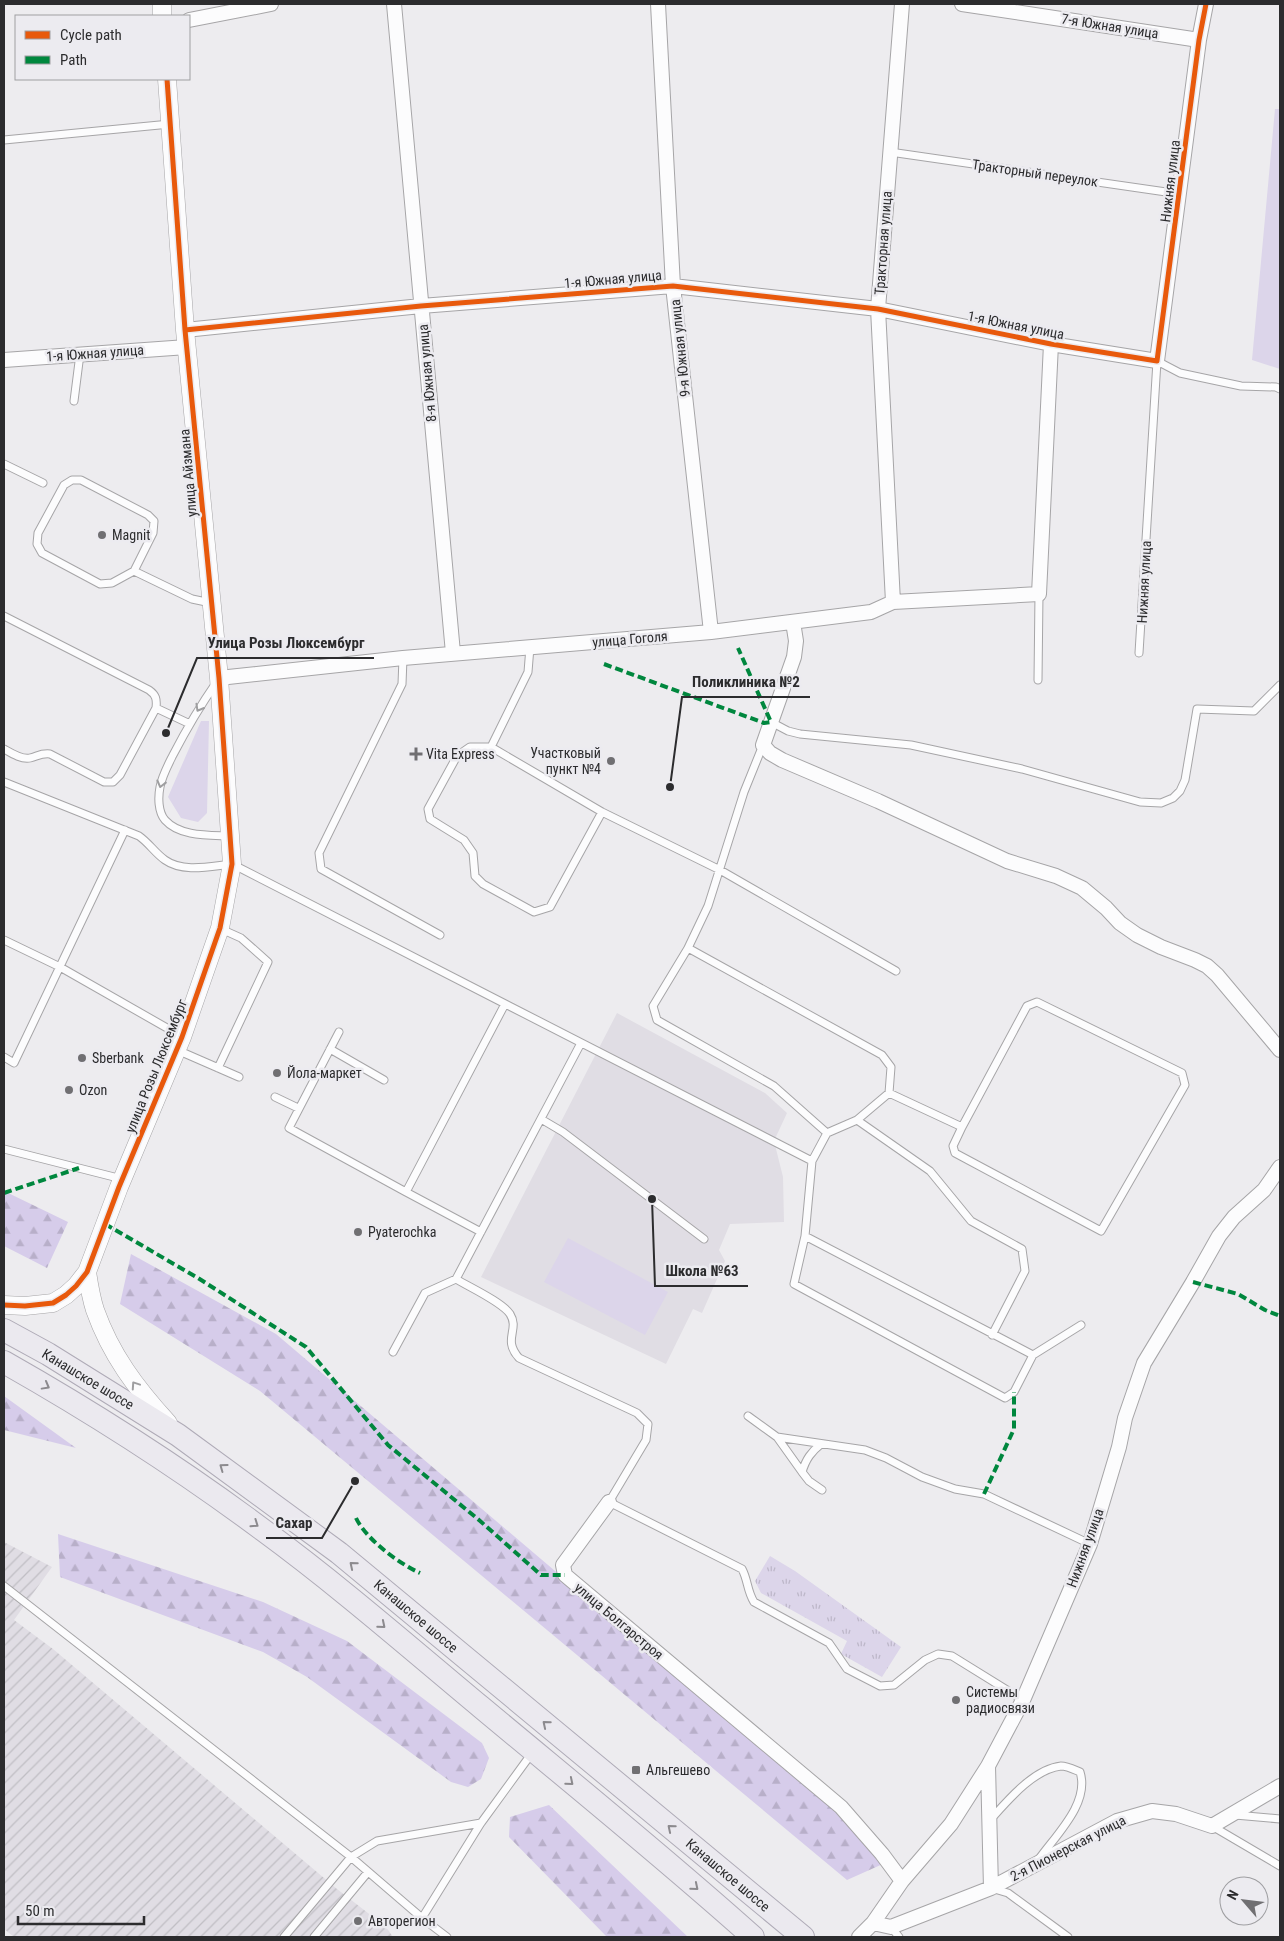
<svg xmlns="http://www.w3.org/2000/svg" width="1284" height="1941" font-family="'Roboto Condensed',sans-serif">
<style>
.built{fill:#e0dde4}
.industrial{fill:url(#industrial-furrows)}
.green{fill:#dcd5ea}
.forest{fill:url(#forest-firs)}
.park{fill:url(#park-tufts)}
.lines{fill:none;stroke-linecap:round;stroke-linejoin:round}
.service-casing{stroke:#a6a5a7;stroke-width:9}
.minor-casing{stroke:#a6a5a7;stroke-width:16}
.tertiary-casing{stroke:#a6a5a7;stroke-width:19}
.primary-casing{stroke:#afabb7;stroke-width:24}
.service{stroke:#fcfcfd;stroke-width:7}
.minor{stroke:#fcfcfd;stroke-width:14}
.tertiary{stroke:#fcfcfd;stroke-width:18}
.primary{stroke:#ebe9ef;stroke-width:22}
.quiet{stroke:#00873e;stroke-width:4;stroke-dasharray:8 4;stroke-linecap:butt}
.cycleway-casing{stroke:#ecebf0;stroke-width:8}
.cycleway{stroke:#e8590c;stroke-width:5}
.oneway{stroke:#9e9ea0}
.oneway2{stroke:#8c8a8e}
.poi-dot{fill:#706f72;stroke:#ecebf0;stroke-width:2}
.labels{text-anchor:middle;stroke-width:5;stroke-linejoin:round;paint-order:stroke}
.street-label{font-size:14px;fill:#2c2c2e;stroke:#ecebf0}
.poi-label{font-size:14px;fill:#2c2c2e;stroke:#ecebf0;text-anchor:start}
.leader{fill:none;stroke:#2c2c2e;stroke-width:2}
.callout-dot{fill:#2c2c2e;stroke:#ecebf0;stroke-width:2}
.callout-label{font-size:15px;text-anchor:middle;font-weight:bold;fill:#2c2c2e;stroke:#ecebf0;stroke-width:5;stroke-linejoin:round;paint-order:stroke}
</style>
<defs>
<pattern id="industrial-furrows" width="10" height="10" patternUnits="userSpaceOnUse" patternTransform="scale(1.25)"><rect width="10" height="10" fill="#e0dde4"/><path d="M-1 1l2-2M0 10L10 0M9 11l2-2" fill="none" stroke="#c0bec4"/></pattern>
<pattern id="forest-firs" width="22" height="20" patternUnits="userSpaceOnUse" patternTransform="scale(1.25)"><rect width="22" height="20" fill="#d6ccea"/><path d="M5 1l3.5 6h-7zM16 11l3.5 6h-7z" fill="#b8afc9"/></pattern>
<pattern id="park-tufts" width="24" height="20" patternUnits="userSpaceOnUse" patternTransform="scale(1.25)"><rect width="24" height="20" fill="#dcd5ea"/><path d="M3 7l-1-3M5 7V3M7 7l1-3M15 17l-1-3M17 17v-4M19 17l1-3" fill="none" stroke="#bdb7c9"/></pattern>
</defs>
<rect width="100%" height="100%" fill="#edecef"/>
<path class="built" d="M617 1013 765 1093 787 1113 774 1141 783 1177 784 1222 730 1224 719 1250 725 1261 702 1313 693 1309 666 1364 481 1277Z"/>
<path class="industrial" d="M4 1542 52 1567 14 1620 53 1649 337 1889 386 1927 393 1937H14L4 1929Z"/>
<path class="green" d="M1275 109H1280V369L1252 360Z
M201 721H209L207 813 198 822 181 818 168 797Z
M568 1238 668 1292 645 1335 544 1282Z"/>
<path class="forest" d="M4 1191 68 1222 47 1268 4 1246Z
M131 1254 276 1334 894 1859 847 1880 260 1391 120 1304Z
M4 1396 76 1448 4 1430Z
M58 1534 263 1602 347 1641 482 1743 489 1758 481 1779 468 1787 451 1782 307 1677 263 1652 60 1577Z
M549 1805 688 1937H607L509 1837 510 1817Z"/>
<path class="park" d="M770 1556 795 1571 901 1647 882 1677 841 1654 847 1641 761 1593 755 1581Z"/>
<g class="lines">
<defs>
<path id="service" d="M4 140 170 124
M890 152 1180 194
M74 401 80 354
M4 464 43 483
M134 571 112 583 100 584 42 553 37 544 38 533 64 485 72 480H81L148 515 154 521 153 533 134 571 192 599 211 603
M4 616 149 690C156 695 157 699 156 708L120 775 113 782H104L50 754C41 753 38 756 30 758 22 760 11 753 4 749
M530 647 528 672 491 747H470L457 756 428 809 430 819 464 840 473 853 475 876 483 884 534 912 550 907 602 812
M1139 653 1157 361 1180 373 1241 386 1276 387 1280 389
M403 658 402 684 319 853 321 869 440 935
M1038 680 1039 594
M216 683C200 706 186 730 173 755 168 765 162 776 160 787 158 797 158 812 165 820 180 837 210 835 230 836
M156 708 190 724
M771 722 788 731 800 734 911 745 1022 769 1140 802 1161 803 1173 798 1180 791 1185 780 1197 709 1254 711 1280 685
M763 745 744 792 708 906 688 948 882 1055 891 1067 889 1093 962 1127 1027 1006 1037 1002 1182 1073 1185 1085 1101 1231 955 1153 953 1146 962 1127
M491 747 602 812 720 870 896 971
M4 782 139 836C149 843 155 853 165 860 183 873 211 866 232 864L812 1161
M4 940 60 967 181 1036
M688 948 653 1006 657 1020 774 1086 827 1133
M339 1032 289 1128 406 1192 505 1004
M330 1049 384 1080
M177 1050 239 1077
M4 1057 14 1063 125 830
M218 1068 268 962 241 938 221 929
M889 1093 857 1120 827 1133 812 1161 805 1236 794 1284 1005 1398 1014 1392 1033 1355 1081 1325
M275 1097 298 1108
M541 1119 563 1132 704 1239
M857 1120 930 1171 971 1221 1022 1249 1025 1271 992 1335
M4 1149 122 1179
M406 1192 481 1232
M805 1236 1033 1355
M456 1279C469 1287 502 1302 510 1314 520 1330 502 1339 519 1358L637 1413 648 1424 646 1440 609 1502 742 1569C748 1580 747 1591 754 1602L829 1643 847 1669 880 1686 894 1685 925 1660 938 1654 952 1656 1023 1700
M393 1352 425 1293 456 1279 581 1043
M748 1416 777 1437 865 1450 886 1458 922 1477 955 1489 984 1494 1090 1544
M777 1437 802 1472C806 1459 811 1452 821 1444
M802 1472 809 1481 822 1490
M4 1586 351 1857 422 1918
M1235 1815 1280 1819
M991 1819C1008 1800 1034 1769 1061 1766 1067 1766 1075 1770 1080 1772 1090 1803 1056 1835 1039 1859
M1212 1826 1280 1866
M991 1888 1008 1893 1068 1937
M891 1927 899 1937
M284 1937 351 1857 377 1841 481 1823
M314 1937 368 1872
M447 1937 422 1918 481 1823 532 1753"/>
<path id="minor" d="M394 4 453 653
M658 4 673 286 711 632
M962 4 1199 40
M189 20 271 4
M185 330 421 306 673 286 878 309 1051 344 1157 361 1199 40 1206 4
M4 360 187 347
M893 602 878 309 902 4
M793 622 796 641 794 657 763 745 770 753 782 760 878 801 1007 861 1056 876 1082 888 1106 908 1120 923 1137 935 1161 947 1195 960 1207 966 1217 975 1280 1050
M219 678 403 658 711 632 871 612 893 602 1039 594 1051 344
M609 1502 563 1565 565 1575 841 1807 882 1854 902 1881
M988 1766 991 1888
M873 1923 891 1927 991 1888 1117 1821 1152 1811 1176 1814 1212 1826 1280 1786
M859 1937 873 1923 902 1881 951 1824 988 1766 1023 1700 1090 1544 1119 1447 1125 1418 1144 1363 1193 1282 1219 1236 1234 1217 1264 1190 1280 1167"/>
<path id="tertiary" d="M162 4V16
M87 1272C89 1285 91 1298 95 1310 111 1355 136 1388 168 1423
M4 1305 25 1306 53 1303 66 1295 76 1286 87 1272 119 1187 182 1037 220 928 232 864 219 678 185 330 167 79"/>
<path id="primary" d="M4 1330 48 1354 178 1435 339 1553 803 1937
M4 1362C94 1413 180 1468 263 1530 338 1585 409 1647 481 1707 572 1783 665 1858 753 1937"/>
</defs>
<use href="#service" class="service-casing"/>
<use href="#minor" class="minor-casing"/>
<use href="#tertiary" class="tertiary-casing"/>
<use href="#primary" class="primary-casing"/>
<use href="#service" class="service"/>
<use href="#minor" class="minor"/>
<use href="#tertiary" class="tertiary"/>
<use href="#primary" class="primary"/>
<path class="quiet" d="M604 664 764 723 771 722 738 648
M4 1193 79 1168
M105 1224 198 1278 306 1347 388 1445 479 1520 541 1575H565
M1193 1282 1238 1294 1265 1310 1280 1316
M984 1494 1014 1429V1392
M356 1518C366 1539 398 1563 420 1573"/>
<defs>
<path id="cycleway" d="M185 330 421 306 673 286 878 309 1051 344 1157 361 1199 40 1206 4
M4 1305 25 1306 53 1303 66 1295 76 1286 87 1272 119 1187 182 1037 220 928 232 864 219 678 185 330 167 79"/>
</defs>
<use href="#cycleway" class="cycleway-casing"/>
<use href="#cycleway" class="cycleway"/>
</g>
<defs><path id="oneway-chevron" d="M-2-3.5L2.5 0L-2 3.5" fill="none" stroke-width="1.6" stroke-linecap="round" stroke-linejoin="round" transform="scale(1.25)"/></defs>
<g class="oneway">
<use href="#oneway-chevron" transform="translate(199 708) rotate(120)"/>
<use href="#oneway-chevron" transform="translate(161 784) rotate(104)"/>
<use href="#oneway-chevron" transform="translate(135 1385) rotate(-124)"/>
</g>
<g class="oneway2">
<use href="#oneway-chevron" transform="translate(46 1386) rotate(29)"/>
<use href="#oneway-chevron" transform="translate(223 1467) rotate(-144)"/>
<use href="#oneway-chevron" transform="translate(255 1524) rotate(35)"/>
<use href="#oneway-chevron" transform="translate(353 1565) rotate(-140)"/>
<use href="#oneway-chevron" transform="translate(382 1625) rotate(40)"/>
<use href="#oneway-chevron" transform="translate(546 1724) rotate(-140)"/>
<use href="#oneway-chevron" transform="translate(570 1782) rotate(40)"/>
<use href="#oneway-chevron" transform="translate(671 1828) rotate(-140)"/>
<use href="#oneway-chevron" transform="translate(695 1887) rotate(40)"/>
</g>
<g class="poi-dot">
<circle cx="102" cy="535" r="5"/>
<path d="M413.5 746.5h5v5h5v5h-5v5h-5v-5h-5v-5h5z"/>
<circle cx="611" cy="761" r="5"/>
<circle cx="82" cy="1058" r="5"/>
<circle cx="277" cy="1073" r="5"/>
<circle cx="69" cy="1090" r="5"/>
<circle cx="358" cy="1232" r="5"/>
<circle cx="956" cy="1700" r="5"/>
<rect x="631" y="1765" width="10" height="10" rx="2.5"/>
<circle cx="358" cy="1921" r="5"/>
</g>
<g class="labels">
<g class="street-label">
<text transform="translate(1110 26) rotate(9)" y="5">7-я Южная улица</text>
<text transform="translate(1035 173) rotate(8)" y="5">Тракторный переулок</text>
<text transform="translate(1170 181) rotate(-83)" y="5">Нижняя улица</text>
<text transform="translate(883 243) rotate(-86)" y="5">Тракторная улица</text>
<text transform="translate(613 279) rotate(-5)" y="5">1-я Южная улица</text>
<text transform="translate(1016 325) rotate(11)" y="5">1-я Южная улица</text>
<text transform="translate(680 348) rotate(-96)" y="5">9-я Южная улица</text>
<text transform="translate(95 353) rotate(-4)" y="5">1-я Южная улица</text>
<text transform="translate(427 373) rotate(-95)" y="5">8-я Южная улица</text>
<text transform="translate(188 473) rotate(-95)" y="5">улица Айзмана</text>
<text transform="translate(1144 582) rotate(-87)" y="5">Нижняя улица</text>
<text transform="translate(630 639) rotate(-5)" y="5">улица Гоголя</text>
<text transform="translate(156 1066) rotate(-68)" y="5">улица Розы Люксембург</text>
<text transform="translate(88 1379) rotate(31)" y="5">Канашское шоссе</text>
<text transform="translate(1085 1548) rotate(-70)" y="5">Нижняя улица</text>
<text transform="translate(416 1616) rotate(40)" y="5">Канашское шоссе</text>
<text transform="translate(619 1621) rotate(40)" y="5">улица Болгарстроя</text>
<text transform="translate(1068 1848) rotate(-27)" y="5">2-я Пионерская улица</text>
<text transform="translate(728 1875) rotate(40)" y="5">Канашское шоссе</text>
</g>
<g class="poi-label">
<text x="112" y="540">Magnit</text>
<text x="601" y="758" text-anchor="end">Участковый<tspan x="601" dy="16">пункт №4</tspan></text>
<text x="426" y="759">Vita Express</text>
<text x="92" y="1063">Sberbank</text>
<text x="287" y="1078">Йола-маркет</text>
<text x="79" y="1095">Ozon</text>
<text x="368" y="1237">Pyaterochka</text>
<text x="966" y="1697">Системы<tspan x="966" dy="16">радиосвязи</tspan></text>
<text x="646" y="1775">Альгешево</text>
<text x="368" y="1926">Авторегион</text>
</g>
</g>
<path class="leader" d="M166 733L197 658H374M670 787L682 697H810M652 1199L655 1286H748M355 1481L322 1538H266"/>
<g class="callout-dot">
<circle cx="166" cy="733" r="5"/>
<circle cx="670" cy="787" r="5"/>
<circle cx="652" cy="1199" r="5"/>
<circle cx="355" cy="1481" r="5"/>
</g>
<g class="callout-label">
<text x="286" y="648">Улица Розы Люксембург</text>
<text x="746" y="687">Поликлиника №2</text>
<text x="702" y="1276">Школа №63</text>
<text x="294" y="1528">Сахар</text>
</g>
<rect width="1284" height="1941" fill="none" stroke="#2c2c2e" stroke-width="10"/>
<rect x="15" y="15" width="175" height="65" fill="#ecebf0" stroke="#9f9fa2"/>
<rect x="25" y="31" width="25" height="8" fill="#e8590c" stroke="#9f9fa2"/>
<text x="60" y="40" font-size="15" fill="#2c2c2e">Cycle path</text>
<rect x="25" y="56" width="25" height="8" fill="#00873e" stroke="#9f9fa2"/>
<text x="60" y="65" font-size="15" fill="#2c2c2e">Path</text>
<g transform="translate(1244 1901) rotate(298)"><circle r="24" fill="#ecebf0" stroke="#9f9fa2"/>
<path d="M0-4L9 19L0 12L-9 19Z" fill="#706f72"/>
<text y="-8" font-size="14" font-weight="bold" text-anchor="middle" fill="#2c2c2e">N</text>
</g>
<path d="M18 1916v8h126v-8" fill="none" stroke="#2c2c2e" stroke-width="2.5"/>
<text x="25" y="1916" font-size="15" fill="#2c2c2e" stroke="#ecebf0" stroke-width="4" paint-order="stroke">50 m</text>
</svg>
